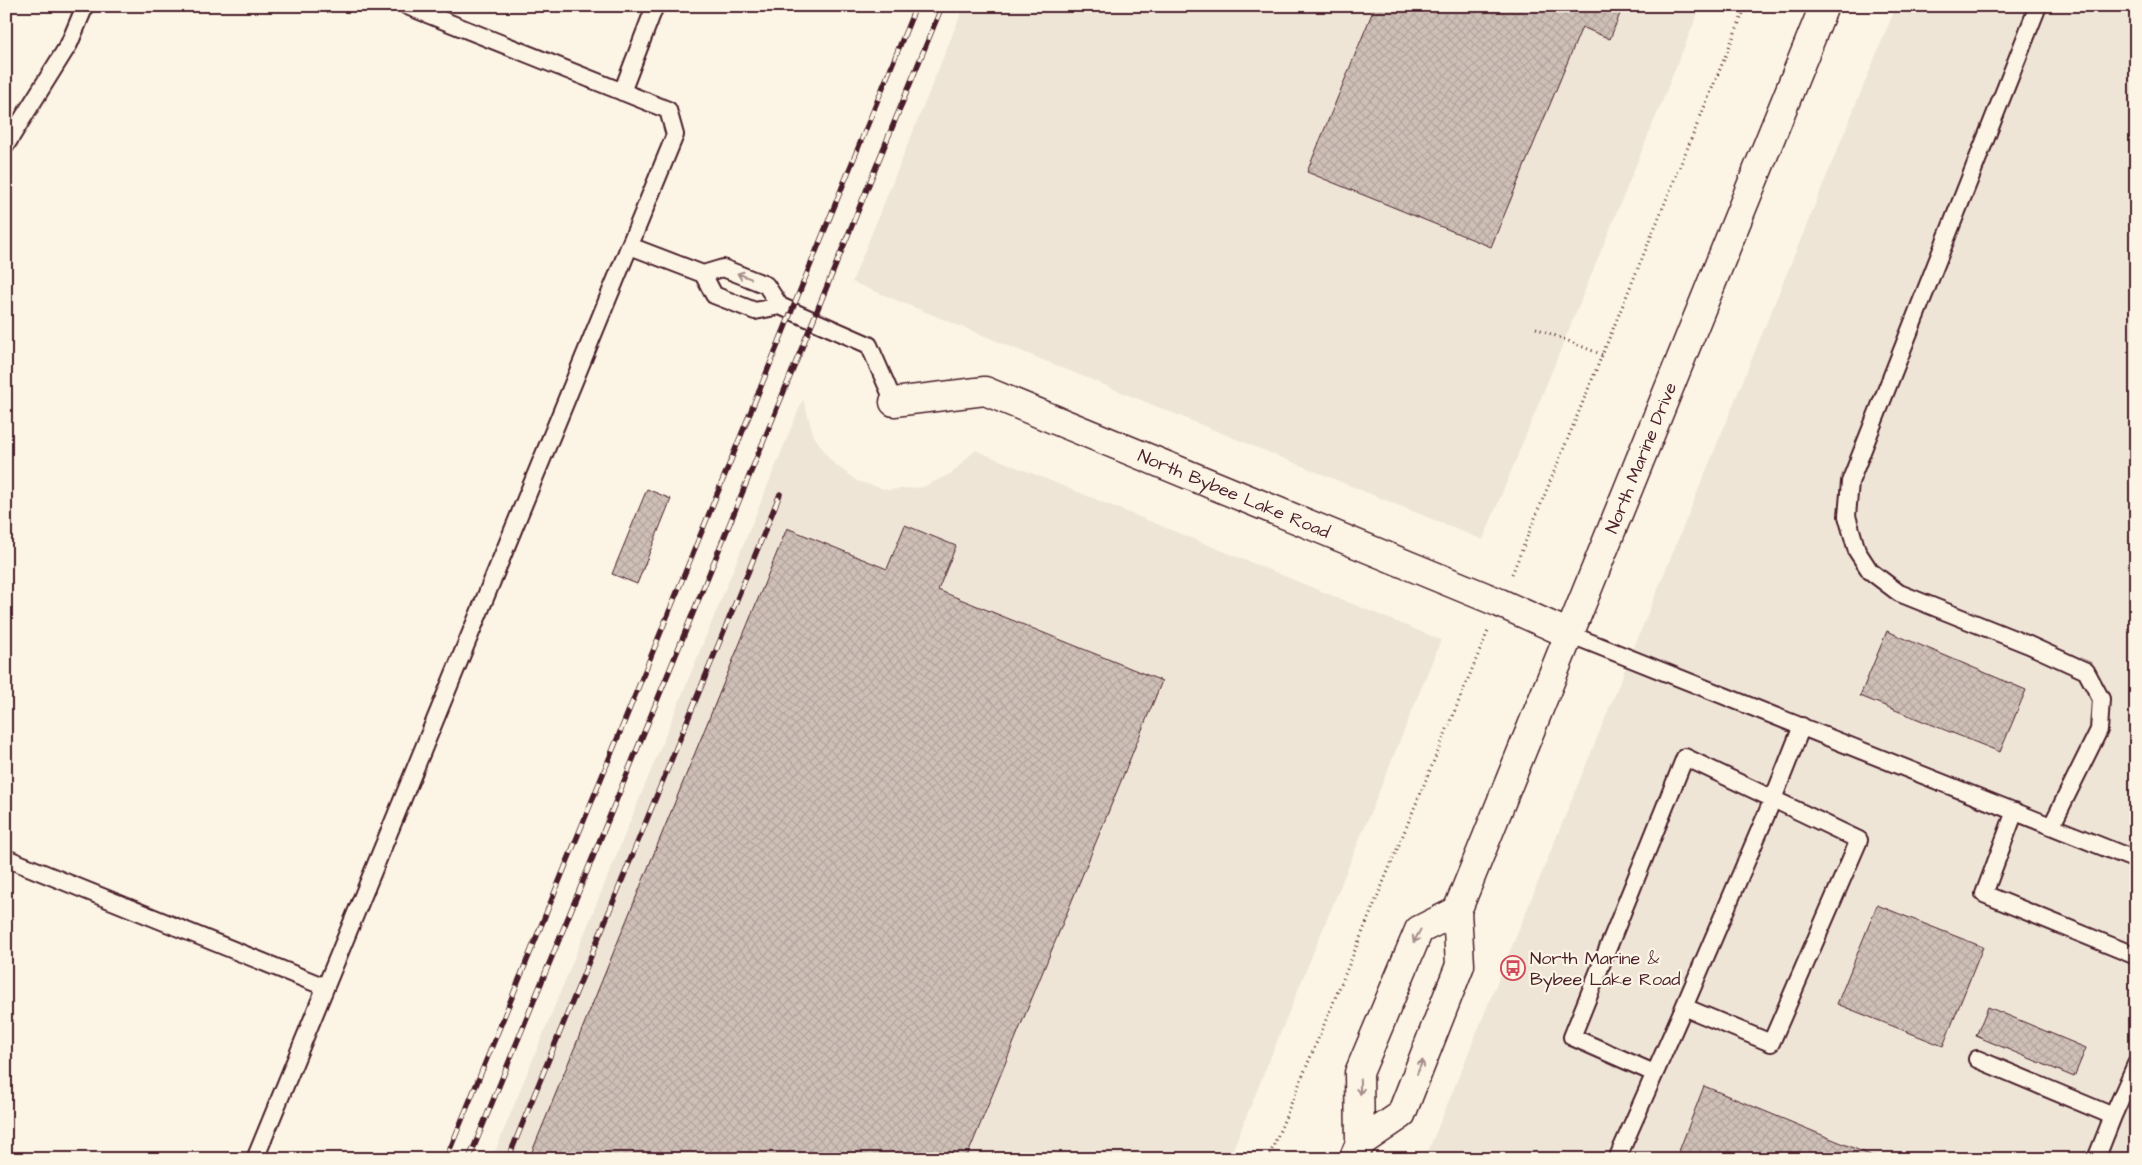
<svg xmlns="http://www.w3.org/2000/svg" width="2142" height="1165" font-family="'Architects Daughter',sans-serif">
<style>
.built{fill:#eee5d7}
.building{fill:url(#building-cross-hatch);stroke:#4a1f2b}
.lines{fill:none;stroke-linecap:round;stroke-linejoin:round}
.service-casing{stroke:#4a1f2b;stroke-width:20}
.minor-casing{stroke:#4a1f2b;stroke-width:31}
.secondary-casing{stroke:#4a1f2b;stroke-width:31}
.path{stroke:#4a1f2b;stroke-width:3;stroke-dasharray:1 4;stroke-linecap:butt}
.service{stroke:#fcf5e5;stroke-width:16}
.minor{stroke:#fcf5e5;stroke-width:28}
.secondary{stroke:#fcf5e5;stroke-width:28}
.rail-casing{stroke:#4a1f2b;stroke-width:5.5}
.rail{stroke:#fcf5e5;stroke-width:4;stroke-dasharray:11;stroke-linecap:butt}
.oneway{stroke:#a38a88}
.labels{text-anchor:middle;stroke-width:4.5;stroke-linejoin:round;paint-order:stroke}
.street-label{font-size:18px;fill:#4a1f2b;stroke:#fcf5e5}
.poi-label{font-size:18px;fill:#4a1f2b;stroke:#fcf5e5;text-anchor:start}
</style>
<defs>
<pattern id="building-cross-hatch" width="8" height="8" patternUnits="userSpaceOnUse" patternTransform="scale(1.25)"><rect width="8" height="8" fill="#cfc0b7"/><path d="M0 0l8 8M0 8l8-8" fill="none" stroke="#b3a59e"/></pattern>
</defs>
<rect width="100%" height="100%" fill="#fcf5e5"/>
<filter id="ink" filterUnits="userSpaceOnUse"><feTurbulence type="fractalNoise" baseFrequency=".02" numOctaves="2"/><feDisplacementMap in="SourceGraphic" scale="10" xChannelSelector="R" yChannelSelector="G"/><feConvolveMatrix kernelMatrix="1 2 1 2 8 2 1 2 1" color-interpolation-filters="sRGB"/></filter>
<g filter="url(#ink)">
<path class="built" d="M964 6H1701L1483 540 852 282Z
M1896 6H2136V1159H1425Z
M803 399 814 436 831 461 857 481 888 490 923 487 952 473 975 450 1441 640 1229 1159H492Z"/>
<path class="building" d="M1375 6H1623L1610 39 1582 27 1491 247 1307 172Z
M647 489 671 499 637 584 612 574Z
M905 525 956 546 938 590 1162 681 966 1159H529L787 528 887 569Z
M1887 631 2026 690 2000 752 1860 696Z
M1877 905 1983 947 1943 1046 1837 1004Z
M1988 1007 2086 1048 2074 1077 1976 1036Z
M1704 1086 1880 1159H1676Z"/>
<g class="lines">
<defs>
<path id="service" d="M2038 6 1850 482 1847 516 1857 551 1870 571 1899 593 2029 645 2086 671 2101 699 2099 730 2052 825
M622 92 655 6
M6 145 69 44 85 6
M630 246 703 274
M780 306 755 311 714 295 703 274 723 268 766 285 780 306 869 345 894 402
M1569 634 2136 860
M2015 811 1984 894 2136 956
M6 858 325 987
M1977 1059 2113 1116 2136 1064
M1654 1073 1572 1037 1685 757 1773 799 1684 1007
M255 1159 675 135 668 110 407 6
M1617 1159 1684 1007 1771 1043 1859 840 1773 799 1802 726
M2096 1159 2113 1116"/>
<g id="minor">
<path id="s1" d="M894 402 985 391 1500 603 1569 634"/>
</g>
<g id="secondary">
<path id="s2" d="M1360 1143 1401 1115 1460 965 1457 911 1824 6"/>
<path d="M1355 1155 1360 1143 1359 1073 1419 930 1457 911"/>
</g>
</defs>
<use href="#service" class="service-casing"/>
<use href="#minor" class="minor-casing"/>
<use href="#secondary" class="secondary-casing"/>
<path class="path" d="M1536 328 1603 355
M1512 574 1746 6
M1268 1159 1488 631"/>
<use href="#service" class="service"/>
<use href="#minor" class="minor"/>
<use href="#secondary" class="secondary"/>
<defs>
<path id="rail" d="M446 1159 916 6
M469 1159 942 6
M508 1159 780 494"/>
</defs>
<use href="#rail" class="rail-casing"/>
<use href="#rail" class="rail"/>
</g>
<defs><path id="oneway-shaft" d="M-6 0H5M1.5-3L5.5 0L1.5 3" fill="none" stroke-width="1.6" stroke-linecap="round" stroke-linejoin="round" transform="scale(1.25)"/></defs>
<g class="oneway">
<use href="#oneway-shaft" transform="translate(744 276) rotate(-159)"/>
<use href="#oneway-shaft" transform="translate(1417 936) rotate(119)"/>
<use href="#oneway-shaft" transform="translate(1420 1067) rotate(-68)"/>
<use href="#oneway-shaft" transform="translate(1360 1087) rotate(89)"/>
</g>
</g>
<defs>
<symbol id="bus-ring" viewBox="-11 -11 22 22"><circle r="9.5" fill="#fcf5e5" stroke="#d1495b" stroke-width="1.5"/><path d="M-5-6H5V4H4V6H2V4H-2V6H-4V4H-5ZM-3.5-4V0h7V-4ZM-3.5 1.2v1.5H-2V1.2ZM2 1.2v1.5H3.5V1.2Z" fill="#d1495b"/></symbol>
</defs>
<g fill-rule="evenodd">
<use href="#bus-ring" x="1499" y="954" width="28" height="28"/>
</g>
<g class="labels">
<g class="street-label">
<text dy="6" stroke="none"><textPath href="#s2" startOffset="754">North Marine Drive</textPath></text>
<text dy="6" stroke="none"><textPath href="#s1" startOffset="361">North Bybee Lake Road</textPath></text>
</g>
<g class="poi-label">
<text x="1530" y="964">North Marine &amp;<tspan x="1530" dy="21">Bybee Lake Road</tspan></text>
</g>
</g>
<rect width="2142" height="1165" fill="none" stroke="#fcf5e5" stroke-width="25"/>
<rect x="12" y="12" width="2117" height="1140" fill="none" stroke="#4a1f2b" stroke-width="2" filter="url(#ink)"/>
</svg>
